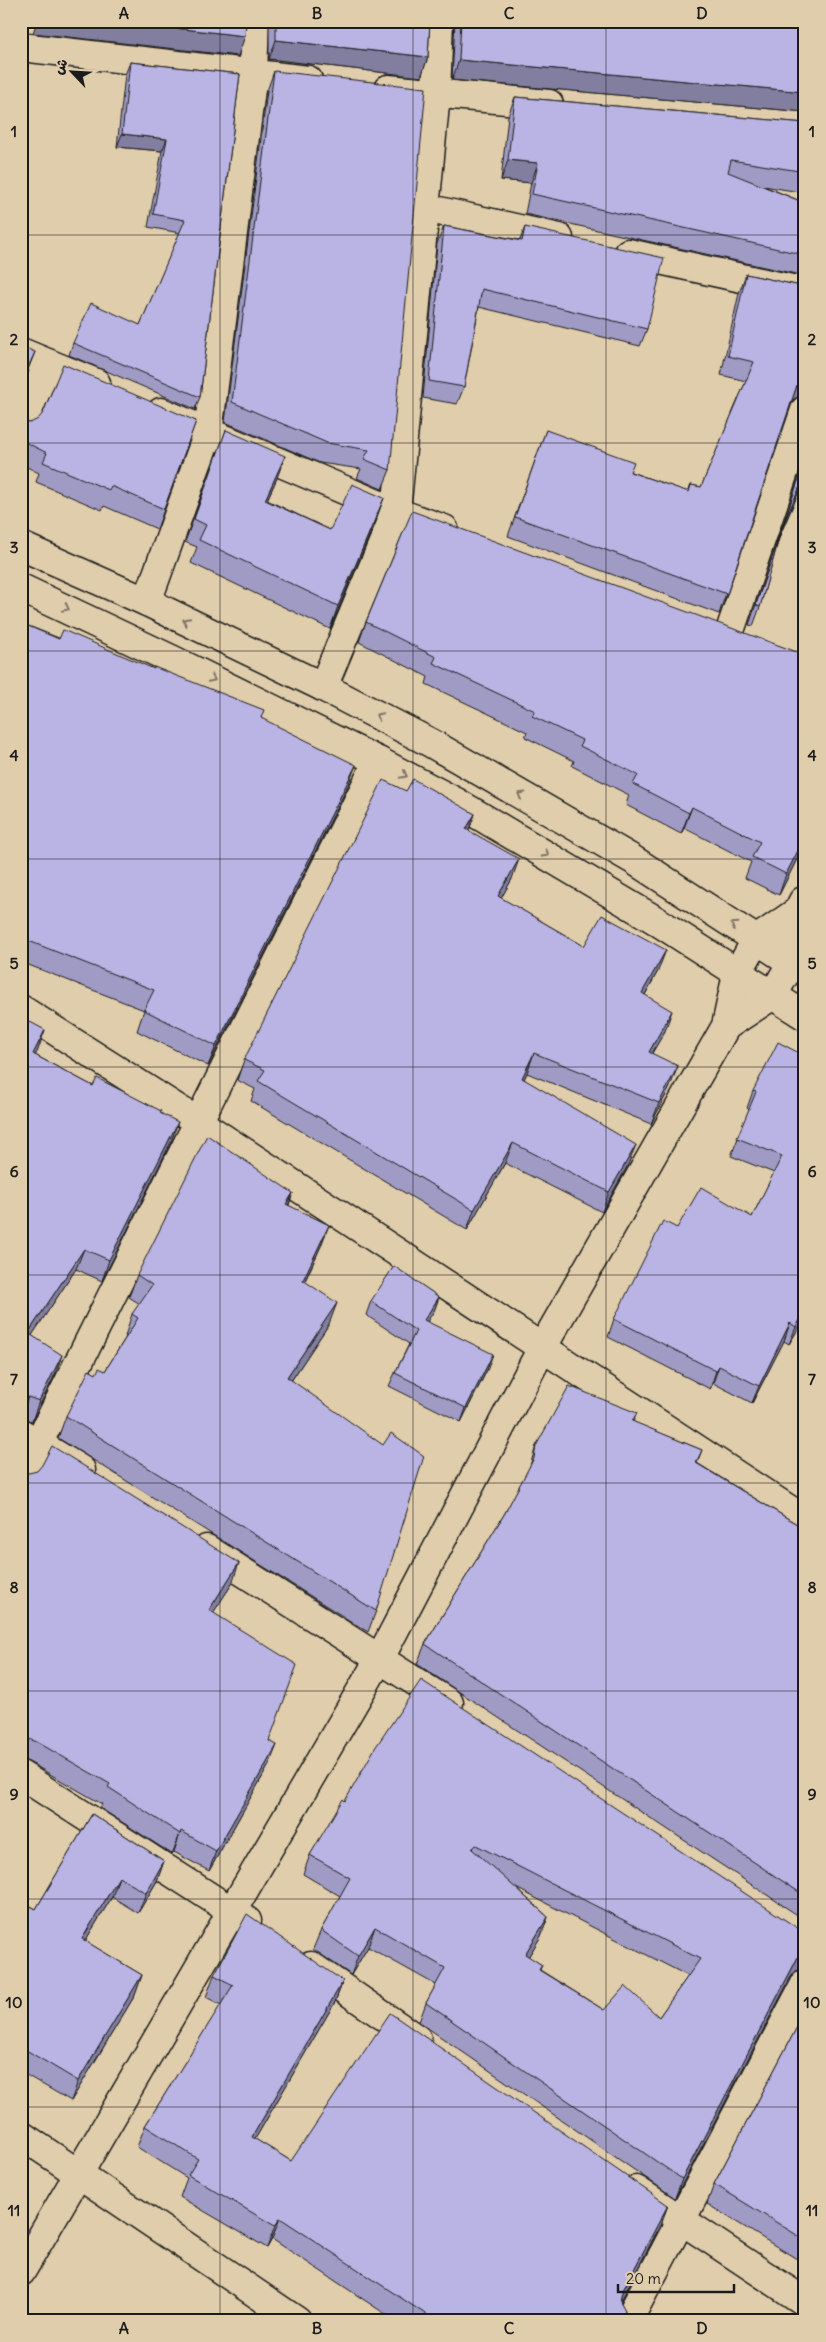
<svg xmlns="http://www.w3.org/2000/svg" width="826" height="2342" font-family="Delius,'Playpen Sans Arabic',sans-serif">
<style>
.lines{fill:none;stroke-linecap:round;stroke-linejoin:round}
.minor-casing{stroke:#1c1c1c;stroke-width:31}
.tertiary-casing{stroke:#1c1c1c;stroke-width:31}
.minor{stroke:#e0cdab;stroke-width:28}
.tertiary{stroke:#e0cdab;stroke-width:28}
.wall{fill:#a09bc5;stroke:#1c1c1c;fill-rule:evenodd}
.shaded-wall{fill:#827ea0;stroke:#1c1c1c}
.building{fill:#bab4e5;stroke:#1c1c1c;fill-rule:evenodd}
.oneway{stroke:#7e7464}
.grid{fill:none;stroke:#1c1c1c;stroke-width:1;stroke-opacity:0.55}
.neatline{fill:none;stroke:#1c1c1c;stroke-width:2}
.grid-label{font-size:16px;text-anchor:middle;font-weight:bold;fill:#1c1c1c}
</style>
<rect width="100%" height="100%" fill="#e0cdab"/>
<filter id="ink" filterUnits="userSpaceOnUse"><feTurbulence type="fractalNoise" baseFrequency=".02" numOctaves="2"/><feDisplacementMap in="SourceGraphic" scale="10" xChannelSelector="R" yChannelSelector="G"/><feConvolveMatrix kernelMatrix="1 2 1 2 8 2 1 2 1" color-interpolation-filters="sRGB"/></filter>
<g filter="url(#ink)">
<g class="lines">
<defs>
<path id="minor" d="M21 47 308 80
M388 89 549 104
M426 208 559 238
M628 253 805 292
M21 352 96 383
M161 412 396 512 444 529
M21 427 48 363
M147 602 208 433 253 73 255 21
M729 634 805 410
M323 687 396 512 436 94 439 21
M21 1009 200 1123 805 1520
M726 1026 773 995 792 962 798 911 803 901
M21 1433 81 1470
M21 1478 378 761
M207 1549 449 1703
M21 1775 247 1921
M311 1966 417 2039
M21 2135 297 2321
M636 2190 805 2302
M21 2272 380 1658 542 1348 726 1026 737 974 756 940 798 911
M628 2321 805 1984"/>
<path id="tertiary" d="M21 546 147 602 323 687 431 743 632 859 805 971
M21 588 173 660 378 761 458 803 652 918 805 1016"/>
</defs>
<use href="#minor" class="minor-casing"/>
<use href="#tertiary" class="tertiary-casing"/>
<use href="#minor" class="minor"/>
<use href="#tertiary" class="tertiary"/>
</g>
<path class="wall" d="M269 21H430L428 57 421 77 269 59Z
M455 21H805V112L452 80Z
M130 62 240 74 200 397 195 409 69 355 73 343 140 325 180 233 148 227 162 151 117 147 125 75Z
M274 71 390 470 382 489 357 478 361 469 320 463 225 422 267 91Z
M515 97 805 123V193L764 186 805 203V276L525 214 531 183 501 180 508 116Z
M444 226 520 240 525 227 647 329 640 346 479 307 464 387 457 404 423 398 437 244Z
M746 274 805 287V395H801L794 399 791 403 719 614 508 536 546 430 631 472 688 492 691 485 701 487 746 381 721 375 739 293Z
M21 421 30 423 196 421 157 529 104 506 102 510 36 482 39 473 21 464Z
M226 430 277 478 267 500 330 530 376 520 330 629 191 563 197 547 185 542Z
M805 459V478L780 535 760 607 753 626 749 625Z
M366 622 805 655V843L779 895 745 878 751 862 684 828 681 834 626 805 629 795 572 766 574 761 525 737 527 732 426 684 428 677 359 642Z
M21 623 261 718 348 786 208 1066 137 1031 144 1010 21 962Z
M406 791 475 814 469 830 512 879 501 898 584 946 658 971 645 995 665 1031 652 1053 670 1087 651 1124 527 1073 524 1079 628 1165 602 1212 505 1163 467 1230 251 1101 255 1089 237 1080 244 1060Z
M21 1017 38 1050 35 1055 93 1086 161 1113 171 1142 102 1281 76 1269 32 1335 55 1375 32 1421 21 1418Z
M805 1056V1318L789 1344 784 1341 752 1403 713 1383 710 1389 608 1337 614 1319 677 1228 752 1217 774 1173 731 1156 749 1110 747 1108 753 1091Z
M293 1193 289 1205 321 1246 305 1281 329 1324 291 1381 376 1611 368 1632 58 1438 66 1416 105 1371 126 1337 125 1336 132 1314 140 1304 129 1297 137 1275Z
M439 1297 434 1311 427 1321 488 1368 461 1422 389 1386 395 1373 409 1344 366 1315 371 1301Z
M637 1413 633 1422 702 1450 697 1463 805 1529V1920L417 1664 425 1644 505 1513 529 1469 536 1446Z
M21 1471 232 1584 213 1612 269 1741V1765L209 1871 174 1852 172 1854 100 1808 102 1804 29 1762 21 1759Z
M345 1801 805 1933V1969L796 1971 791 1977 675 2198 419 2022 426 2003 436 1985 368 1947 351 1975 313 1949 321 1930 340 1896 303 1874 310 1855ZM516 1888 688 1976 659 2017 604 2010 540 1970 542 1965 528 1957 541 1936 548 1917Z
M92 1814 164 1861 157 1881 138 1913 112 1897 85 1941 142 1975 135 1995 71 2101 21 2072V1901L36 1909Z
M214 1975 343 1981 335 2002 255 2139 291 2161 668 2205 660 2226 621 2301V2321H396L272 2239 267 2248 180 2197 187 2178 137 2147 145 2126 221 2005 206 1997Z
M805 2012V2264L707 2204 714 2184Z"/>
<path class="shaded-wall" d="M37 21H114L245 36 238 56 33 33Z
M276 40 428 57 421 77 269 59Z
M459 60 805 92V112L452 80Z
M122 134 167 139 162 151 117 147Z
M508 160 538 163 531 183 501 180Z
M35 352 27 372 21 386V383Z
M805 377V386L801 395 794 399 790 405 797 385 802 379Z
M285 456 277 478 257 522 265 500Z
M805 475V478L776 544 782 527Z
M384 498 376 520 330 629 338 606Z
M356 765 348 786 208 1066 216 1046Z
M692 807 684 828 681 834 689 813Z
M475 814 467 834 466 829Z
M805 837V843L779 895 786 874Z
M519 859 512 879 491 916 498 896Z
M666 950 658 971 634 1014 642 993Z
M672 1011 665 1031 641 1072 649 1052Z
M45 1030 38 1050 26 1075 33 1054Z
M534 1053 527 1073 515 1098 522 1078Z
M678 1066 670 1087 651 1124 659 1103Z
M178 1122 171 1142 102 1281 109 1260Z
M513 1143 505 1163 467 1230 474 1210Z
M636 1145 628 1165 602 1212 609 1192Z
M293 1193 285 1214 286 1204Z
M329 1225 321 1246 295 1302 303 1280Z
M84 1249 76 1269 21 1352 28 1333Z
M439 1297 434 1311 419 1334 424 1320Z
M337 1303 329 1324 279 1399 287 1377Z
M805 1311V1318L789 1344 796 1327Z
M790 1323 784 1341 752 1403 759 1386Z
M493 1354 488 1368 461 1422 466 1408Z
M62 1355 55 1375 32 1421 39 1401Z
M719 1366 713 1383 710 1389 716 1371Z
M28 1397 21 1417V1399Z
M239 1563 232 1584 202 1630 209 1610Z
M29 1739 21 1759V1741Z
M277 1745 269 1765 209 1871 216 1851Z
M181 1831 174 1852 172 1854 180 1834Z
M164 1861 157 1881 138 1913 146 1893Z
M119 1877 112 1897 74 1959 82 1939Z
M548 1917 541 1936 518 1974 525 1954Z
M375 1927 368 1947 351 1975 358 1956Z
M805 1951V1966L804 1968 796 1971 791 1977 675 2198 682 2179 798 1957Z
M142 1975 135 1995 71 2101 78 2081Z
M343 1981 335 2002 244 2158 252 2137Z
M668 2205 660 2226 614 2314 622 2292Z
M280 2218 272 2239 267 2248 275 2226Z
M625 2310 621 2321H619Z"/>
<path class="building" d="M114 21H246L245 36Z
M276 21H430L428 57 276 40Z
M461 21H805V92L459 60Z
M130 62 240 74 200 397 73 343 91 303 140 325 185 220 153 214 167 139 122 134Z
M274 71 426 88 390 470 364 459 369 450 327 443 232 402Z
M515 97 805 123V172L731 160 728 172 805 203V255L532 194 538 163 508 160Z
M444 226 522 241 525 227 664 258 647 329 482 289 464 387 429 381Z
M746 274 805 287V377L802 379 797 385 727 594 515 517 546 430 634 462 630 472 689 492 691 485 701 487 754 362 728 356Z
M21 346 35 352 21 383Z
M63 364 196 421 164 509 111 486 109 490 43 462 47 453 21 440V421L30 423 38 419 43 413Z
M226 430 285 456 265 500 330 530 352 484 384 498 338 606 199 540 206 525 194 519Z
M805 461V475L782 527 760 607 756 605Z
M412 511 805 655V837L786 874 752 857 760 842 692 807 689 813 633 784 638 775 580 746 582 740 532 716 535 711 433 663 436 657 366 622Z
M21 623 59 639 63 630 154 669V667L264 710 261 718 356 765 216 1046 144 1010 154 990 21 938Z
M413 779 475 814 466 829 519 859 498 896 584 946 602 915 666 950 642 993 672 1011 649 1052 678 1066 659 1103 534 1053 522 1078 636 1145 609 1192 513 1143 474 1210 258 1081 265 1070 244 1060 383 780 406 791Z
M21 1017 45 1030 33 1054 93 1086 97 1078 161 1111 160 1113 178 1122 109 1260 84 1249 28 1333 62 1355 39 1401 28 1397 21 1399Z
M778 1042 805 1056V1311L796 1327 790 1323 759 1386 719 1366 716 1371 614 1319 663 1221 677 1228 701 1187 752 1217 782 1156 737 1138 756 1092 753 1091Z
M207 1135 293 1193 286 1204 329 1225 303 1280 337 1303 287 1377 383 1445 391 1433 424 1456 376 1611 66 1416 89 1370 96 1374 99 1368 105 1371 138 1318 132 1314 152 1285 137 1275Z
M394 1266 439 1297 424 1320 493 1354 466 1408 395 1373 416 1331 371 1301Z
M569 1386 637 1413 632 1421 702 1450 696 1463 805 1529V1553L804 1555 805 1556V1896L425 1644 505 1513 534 1458 536 1446Z
M21 1426 25 1429 21 1437Z
M52 1446 239 1563 209 1610 297 1665 269 1741 277 1745 216 1851 181 1831 180 1834 108 1787 110 1784 37 1742 29 1739 21 1741V1471L29 1473 37 1471 42 1465Z
M421 1680 805 1933V1951L798 1957 682 2179 426 2003 445 1968 375 1927 358 1956 321 1930 350 1878 310 1855 343 1799 345 1801 375 1748ZM476 1845 700 1959 659 2017 625 1986 604 2010 539 1970 542 1965 525 1954 548 1917 472 1849Z
M92 1814 164 1861 146 1893 119 1877 82 1939 142 1975 78 2081 21 2047V1901L36 1909Z
M247 1914 343 1981 252 2137 291 2161 390 2013 668 2205 622 2292 620 2301 625 2310 619 2321H436L280 2218 275 2226 188 2175 198 2159 145 2126 233 1985 214 1975Z
M805 2012V2240L714 2184Z
M21 2183 27 2185 21 2197Z"/>
<defs><path id="oneway-chevron" d="M-2-3.5L2.5 0L-2 3.5" fill="none" stroke-width="1.6" stroke-linecap="round" stroke-linejoin="round" transform="scale(1.25)"/></defs>
<g class="oneway">
<use href="#oneway-chevron" transform="translate(66 608) rotate(26)"/>
<use href="#oneway-chevron" transform="translate(186 621) rotate(-153)"/>
<use href="#oneway-chevron" transform="translate(212 679) rotate(26)"/>
<use href="#oneway-chevron" transform="translate(379 716) rotate(-153)"/>
<use href="#oneway-chevron" transform="translate(404 775) rotate(28)"/>
<use href="#oneway-chevron" transform="translate(521 795) rotate(-150)"/>
<use href="#oneway-chevron" transform="translate(546 854) rotate(30)"/>
<use href="#oneway-chevron" transform="translate(734 925) rotate(-147)"/>
</g>
</g>
<path class="grid" d="M220 21V2321M413 21V2321M606 21V2321M21 235H805M21 443H805M21 651H805M21 859H805M21 1067H805M21 1275H805M21 1483H805M21 1691H805M21 1899H805M21 2107H805"/>
<rect width="826" height="2342" fill="none" stroke="#e0cdab" stroke-width="55"/>
<g transform="translate(72 72) rotate(295)" stroke="#e0cdab" stroke-width="4" paint-order="stroke">
<path d="M0-4L9 19L0 12L-9 19Z" fill="#1c1c1c"/>
<text y="-8" font-size="14" font-weight="bold" text-anchor="middle" fill="#1c1c1c">ش</text>
</g>
<path d="M618 2284v8h116v-8" fill="none" stroke="#1c1c1c" stroke-width="2.5"/>
<text x="626" y="2284" font-size="15" fill="#1c1c1c" stroke="#e0cdab" stroke-width="4" paint-order="stroke">20 m</text>
<rect x="28" y="28" width="770" height="2286" class="neatline"/>
<g class="grid-label">
<text x="124" y="19">A</text>
<text x="317" y="19">B</text>
<text x="509" y="19">C</text>
<text x="702" y="19">D</text>
<text x="14" y="137">1</text>
<text x="812" y="137">1</text>
<text x="14" y="345">2</text>
<text x="812" y="345">2</text>
<text x="14" y="553">3</text>
<text x="812" y="553">3</text>
<text x="14" y="761">4</text>
<text x="812" y="761">4</text>
<text x="14" y="969">5</text>
<text x="812" y="969">5</text>
<text x="14" y="1177">6</text>
<text x="812" y="1177">6</text>
<text x="14" y="1385">7</text>
<text x="812" y="1385">7</text>
<text x="14" y="1593">8</text>
<text x="812" y="1593">8</text>
<text x="14" y="1800">9</text>
<text x="812" y="1800">9</text>
<text x="14" y="2008">10</text>
<text x="812" y="2008">10</text>
<text x="14" y="2216">11</text>
<text x="812" y="2216">11</text>
<text x="124" y="2334">A</text>
<text x="317" y="2334">B</text>
<text x="509" y="2334">C</text>
<text x="702" y="2334">D</text>
</g>
</svg>
